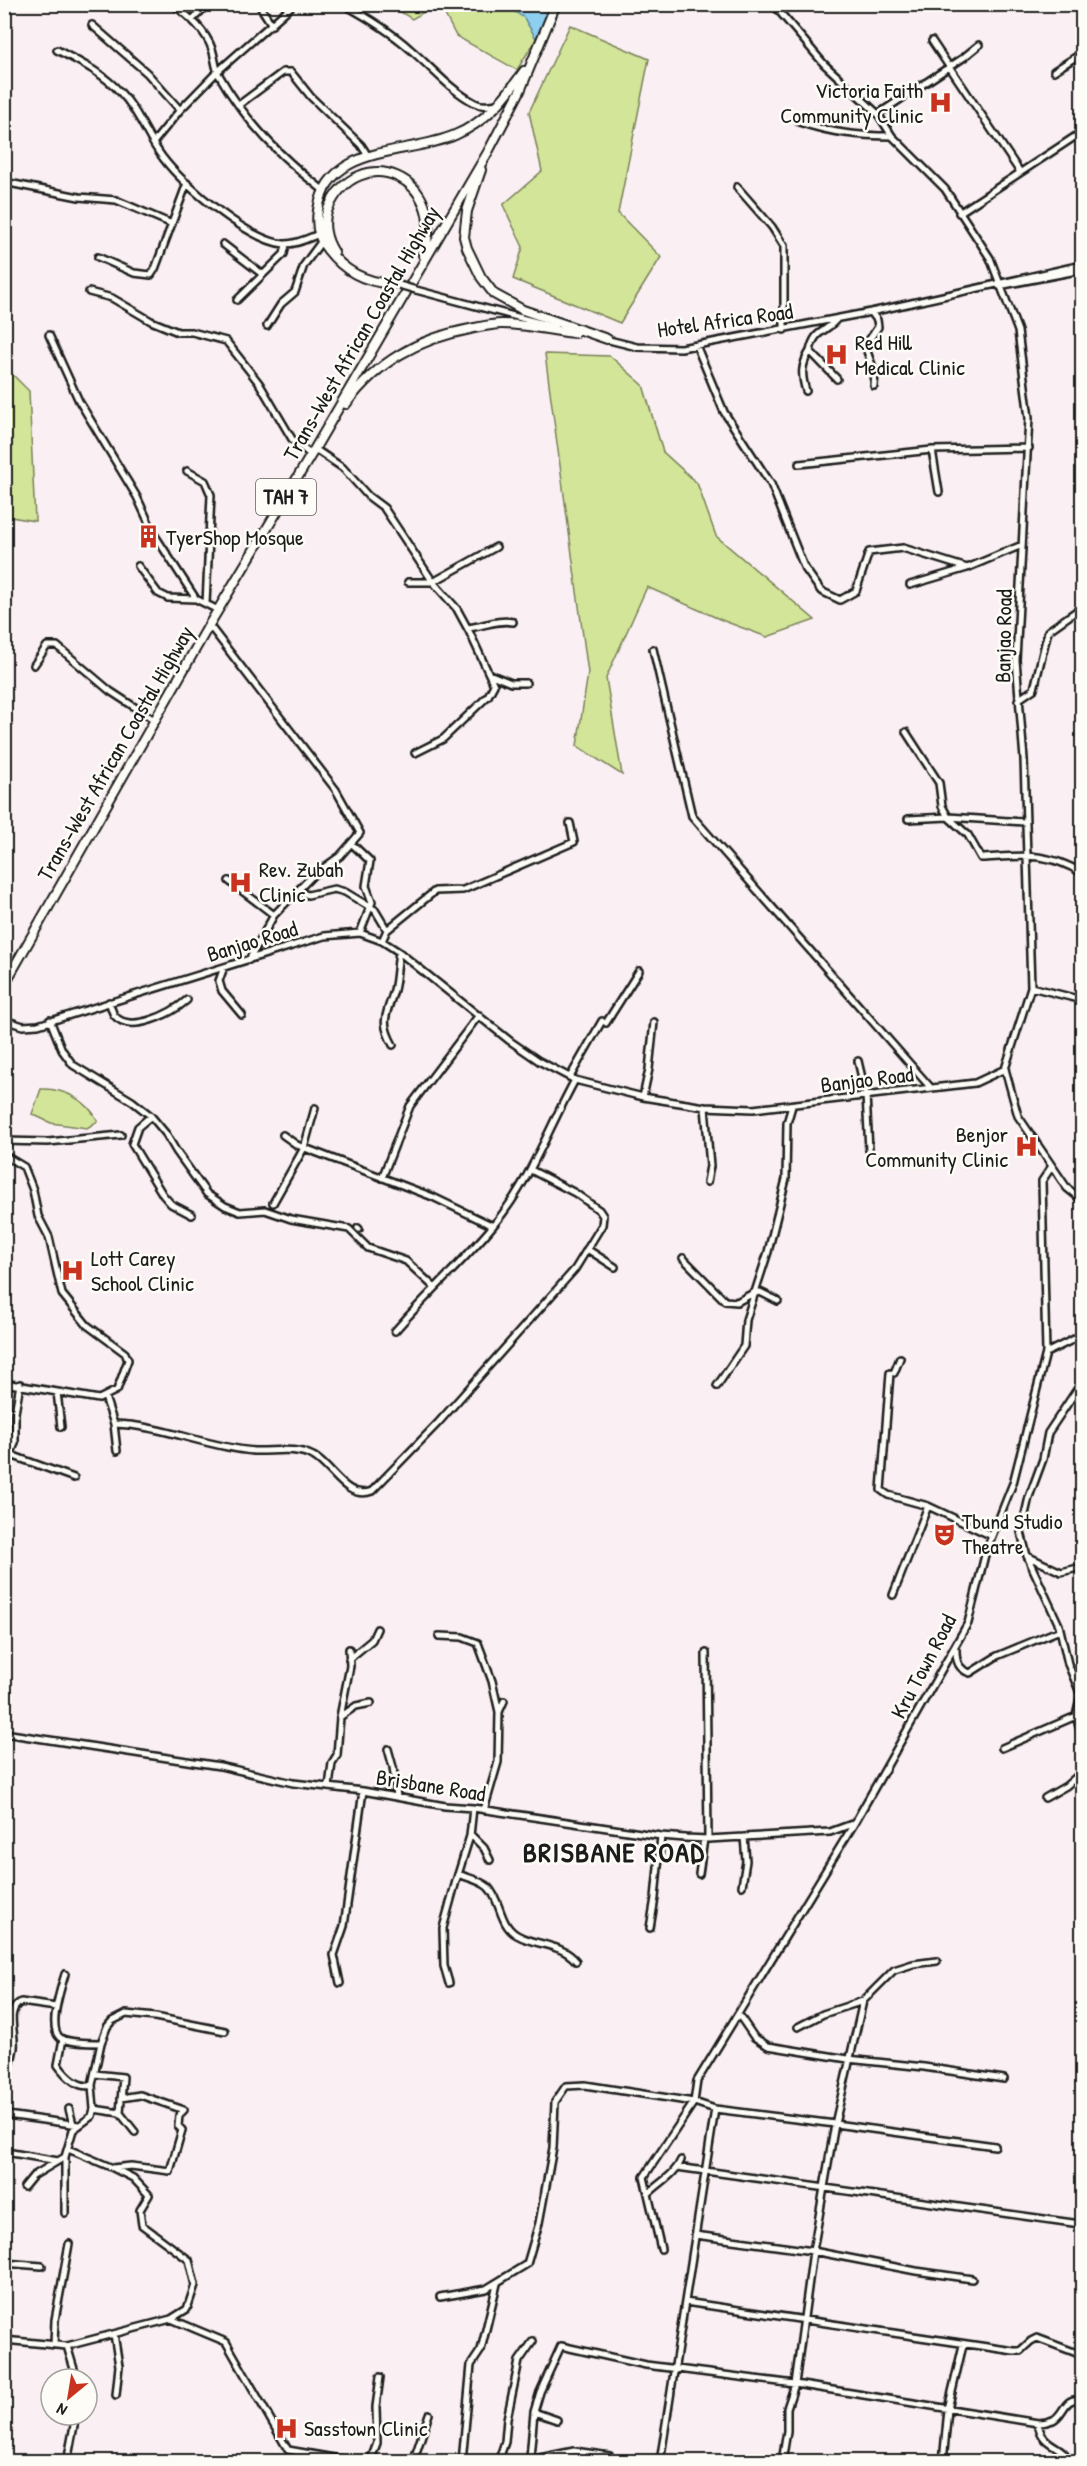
<svg xmlns="http://www.w3.org/2000/svg" width="1087" height="2466" font-family="'Patrick Hand',sans-serif">
<style>
.green{fill:#d3e599;stroke:#78805a;stroke-width:1.5}
.water{fill:#8eceef;stroke:#60879b;stroke-width:1.5}
.lines{fill:none;stroke-linecap:round;stroke-linejoin:round}
.minor-casing{stroke:#1c1c1c;stroke-width:10}
.highway-casing{stroke:#1c1c1c;stroke-width:12}
.minor{stroke:#fdfcf7;stroke-width:5}
.highway{stroke:#fdfcf7;stroke-width:8}
.minor-bridge-casing{stroke:#1c1c1c;stroke-width:10;stroke-linecap:butt}
.minor-bridge{stroke:#fdfcf7;stroke-width:5}
.labels{text-anchor:middle;stroke-width:5;stroke-linejoin:round;paint-order:stroke}
.shield{fill:#fdfcf7;stroke:#605f5e;stroke-width:1.5}
.shield-label{font-size:21px;font-weight:bold;fill:#1c1c1c}
.poi-label{font-size:22px;fill:#1c1c1c;stroke:#fdfcf7;text-anchor:start}
.street-label{font-size:22px;fill:#1c1c1c;stroke:#fdfcf7}
.district-label{font-size:28px;font-weight:bold;letter-spacing:1.5px;fill:#1c1c1c;stroke:#fdfcf7}
</style>
<rect width="100%" height="100%" fill="#faeff2"/>
<filter id="ink" filterUnits="userSpaceOnUse"><feTurbulence type="fractalNoise" baseFrequency=".0167" numOctaves="2"/><feDisplacementMap in="SourceGraphic" scale="12" xChannelSelector="R" yChannelSelector="G"/><feConvolveMatrix kernelMatrix="1 2 1 2 8 2 1 2 1" color-interpolation-filters="sRGB"/></filter>
<g filter="url(#ink)">
<path class="green" d="M389 5 436 4V5L412 19Z
M440 5H555L551 15 517 70 456 36Z
M570 25 649 59 618 213 661 257 620 323 513 279 523 247 503 205 542 171 529 112Z
M545 354 610 356 643 385 663 452 697 483 716 536 815 620 767 637 724 621 647 587 606 678 622 775 577 746 588 673Z
M5 367 29 391 35 521 5 516Z
M41 1089C64 1088 87 1100 98 1121L87 1128 51 1123 32 1114Z"/>
<path class="water" d="M505 5C525 5 539 0 549 20L537 40 524 18Z"/>
<g class="lines">
<defs>
<path id="minor" d="M173 4C189 17 205 29 212 49 215 57 215 67 219 75 245 121 281 158 323 190
M262 4 261 8 272 25
M343 4C367 17 390 31 410 49 431 67 450 90 475 103 482 107 490 105 498 104
M192 20 208 4
M92 25 147 73 180 110
M932 41 1020 172
M57 50C80 62 103 73 121 93 139 111 147 138 163 158 184 186 250 241 284 244 295 245 309 238 319 234
M1054 71 1082 53
M240 104 283 72H291L311 97 361 145 368 156
M878 114 963 58 979 45
M799 122C831 133 859 136 892 136
M153 143 180 110 217 72 294 4
M4 182 79 197 116 200 172 224
M737 187 772 227 784 246V330
M959 213 1082 132
M223 244 262 274
M98 257 134 273 151 275 155 269 187 183
M999 286 1082 270
M416 290 555 327
M89 292 112 298 151 321 178 332H192L226 341 259 383 292 439 311 455
M237 300 284 254 286 245
M871 312 877 320 878 327 865 346 875 373 874 386
M836 320C824 334 815 329 810 351L837 379
M267 326 281 304 295 292 304 265 321 242
M49 335 79 401 137 497 154 534 196 599
M605 339 637 347 681 348 871 312 1082 265
M696 345 724 412 771 484 804 567 821 591 840 600 856 591 869 552 903 548 967 568
M806 391C801 375 801 365 810 351
M315 449 343 468 368 496 384 508 433 582 496 547
M932 450 939 492
M799 464 932 450 1029 448
M187 471 205 481 211 495 206 604
M138 566 158 593 168 598 196 599 218 610
M408 582H433L457 609 469 631 494 685 488 696 443 739 415 753
M910 585 967 568 1022 545
M209 625 336 790 360 833 340 856 312 876 274 915 249 960
M468 628C484 626 498 619 513 622
M653 649 692 816 931 1088
M34 665 47 646H57L110 691 156 721
M489 674 511 683H526
M1018 700 1034 689 1048 631 1082 607
M906 732 939 783 942 806 948 817 968 835 981 858C1022 856 1046 851 1082 873
M908 819 948 817 1024 822
M351 843 370 861 366 886 372 902 360 933
M229 881 274 915
M297 891 308 895 334 889 345 892 375 910 387 930
M382 941 387 930 435 891 463 890 574 842 570 823
M224 967 219 981 222 991 242 1015
M1031 987 1082 1000
M109 1002C111 1006 112 1012 114 1015 130 1035 172 1013 187 1000
M4 1020 23 1026 38 1025 324 936 360 933 382 941 399 952 510 1041 539 1061 575 1080 643 1097 705 1107 753 1109 975 1083 1005 1069 1031 987 1024 759 1016 660 1029 418 1018 331 990 258 945 189 892 136 878 114 824 64 773 4
M50 1020 62 1050 73 1065 132 1101 151 1116 166 1134 176 1151 207 1194 225 1206 240 1212 265 1210 291 1219 349 1229 368 1248 406 1261 434 1287
M606 1023 639 971
M393 1045C379 1020 387 1015 394 990 397 979 397 964 399 952
M858 1061 866 1095 869 1150
M1005 1069 1018 1116 1067 1188 1082 1200
M570 1077 602 1021
M643 1097 649 1069 654 1022
M705 1107 710 1166 707 1182
M151 1116 138 1127 132 1144 163 1195 171 1204 192 1215
M283 1135 297 1145 433 1197 493 1226
M4 1141 48 1142 121 1135
M4 1155 24 1167 33 1190 38 1216 49 1237 62 1294 87 1325 125 1353 128 1360 117 1390 99 1399 4 1383
M382 1178 410 1106 479 1015
M273 1203 304 1148 315 1108
M358 1228 359 1229
M587 1249 615 1267
M683 1258 725 1301 737 1302 757 1291
M756 1293 760 1292 778 1301
M395 1331C426 1295 462 1263 492 1227 529 1184 548 1129 575 1080
M1046 1353 1076 1338 1082 1340
M890 1373 881 1490 888 1495 928 1506 992 1536
M894 1373 900 1358
M1082 1382 1048 1433 1043 1459 1029 1497 1021 1532 1027 1556 1059 1625 1068 1664 1081 1695 1076 1716 1082 1737
M717 1386 744 1346 746 1320 768 1252 786 1179 787 1123 792 1106
M57 1392 61 1427
M105 1397 114 1424 117 1451
M114 1424C162 1425 206 1447 254 1451 272 1452 295 1446 313 1456 332 1466 346 1501 372 1491L438 1423 575 1269 602 1225 603 1216 599 1210 575 1193 531 1170
M11 1455 74 1478
M4 1472 15 1443V1413L20 1384
M1027 1556 1061 1572 1082 1567
M4 1575 6 1574
M893 1595 928 1506
M439 1636 462 1637 478 1643 492 1681 499 1712
M956 1650C956 1661 958 1669 970 1673L997 1656 1060 1630
M706 1653 708 1839
M349 1659 372 1640 377 1629
M340 1717 350 1666 349 1649
M4 1733 220 1766 293 1783 363 1791 445 1806 473 1808 661 1836 685 1838 708 1839 830 1832 852 1824
M1002 1748 1076 1716
M388 1749 393 1767 397 1797
M329 1787 332 1763 337 1755 340 1717 356 1706 371 1703
M1045 1798 1066 1786 1082 1772
M484 1810 498 1762 499 1712 504 1701
M471 1835 484 1848 490 1860
M458 1874C468 1878 480 1880 488 1887 501 1900 499 1925 517 1935 536 1946 561 1943 576 1961
M699 1874 704 1839
M742 1886 746 1861 744 1837
M650 1928 655 1898 661 1836
M65 1974C61 1988 46 2031 62 2039 72 2043 90 2043 101 2043
M340 1983 334 1955 344 1926 363 1791
M449 1983 444 1966 443 1928 456 1881 470 1836 473 1808
M863 2001 835 2124 995 2146
M737 2016 741 2018 754 2037 768 2046 848 2059 924 2067 1004 2079
M798 2027 823 2014 863 2001 894 1970 913 1964 937 1961
M63 2039 58 2065C66 2076 78 2089 92 2085
M4 2081C9 2070 12 2059 14 2048 16 2033 5 2010 21 2002L56 2007
M694 2102 697 2081 854 1824 968 1623 986 1551 1013 1483 1046 1353 1042 1181 1052 1166
M69 2109 73 2124
M94 2109 120 2113 123 2077 95 2074
M4 2112 7 2115 79 2125
M120 2113 135 2132
M68 2149 113 2168 131 2166 170 2171 182 2130 178 2126 179 2115 184 2110 140 2095 121 2098
M6 2152 58 2161 65 2157 73 2130 92 2116 94 2109 92 2085 101 2043 107 2027 112 2021 126 2014 155 2017 225 2031
M65 2157V2213
M677 2167 1080 2224
M113 2168 133 2178 149 2195 140 2210 142 2225 189 2260 195 2285 187 2309 171 2319
M24 2187 33 2176 58 2161
M649 2193C660 2182 675 2175 681 2160
M695 2235 813 2251 835 2124 715 2109
M661 2249 644 2177 694 2102
M4 2263 42 2266
M440 2297 486 2289 527 2264 539 2223 553 2148 555 2102 566 2086 585 2085 694 2102 715 2109 660 2462
M685 2302 1014 2351H1020L1031 2341 1037 2338 1082 2355
M114 2334 119 2366 116 2395
M4 2340 67 2346 171 2319 226 2342 288 2450 357 2462
M54 2345 55 2320 69 2244
M67 2346 77 2379
M1079 2400 1082 2386
M534 2412 540 2392 561 2346 646 2365 795 2384 813 2251 916 2271 972 2279
M1038 2423C1042 2449 1064 2443 1069 2462
M68 2457 76 2415
M530 2458 534 2412 557 2420
M370 2462 377 2443 376 2407 380 2377
M413 2462 429 2414
M462 2462 471 2365 481 2350 497 2284
M498 2462 505 2442 507 2419 519 2361 533 2341
M520 2462 574 2451 610 2456
M782 2462 787 2431V2408L795 2384 1038 2423C1043 2423 1048 2422 1053 2420 1065 2414 1064 2395 1082 2401
M943 2462 948 2409 963 2345"/>
<path id="highway" d="M481 170 467 211 464 237 467 248 481 277 494 294 523 310 607 339
M334 252C326 240 322 223 328 209 358 139 451 177 423 255
M392 284C364 282 344 271 327 249 318 238 316 223 318 210 328 143 407 156 455 135 486 122 505 98 524 71
M346 404C378 361 418 339 470 329 480 327 491 324 502 324 527 324 551 331 575 333
M4 985 209 625 311 455 488 152 520 91 556 4"/>
</defs>
<use href="#minor" class="minor-casing"/>
<use href="#highway" class="highway-casing"/>
<use href="#minor" class="minor"/>
<use href="#highway" class="highway"/>
<defs>
<path id="minor-bridge" d="M399 285 416 290"/>
</defs>
<use href="#minor-bridge" class="minor-bridge-casing"/>
<use href="#minor-bridge" class="minor-bridge"/>
</g>
</g>
<defs>
<symbol id="hospital-bare" viewBox="-9 -9 18 18"><path d="M-5-5h3v3.5h4V-5h3V5h-3V1.5h-4V5h-3Z" fill="#c8321e" stroke="#fdfcf7" stroke-width="2.5" paint-order="stroke"/></symbol>
<symbol id="building-bare" viewBox="-9 -9 18 18"><path d="M-4-6H4V6H1V3H-1V6H-4ZM-2.5-4.3h1.7v1.8h-1.7ZM.8-4.3h1.7v1.8H.8ZM-2.5-1h1.7V.8h-1.7ZM.8-1h1.7V.8H.8Z" fill="#c8321e" stroke="#fdfcf7" stroke-width="2.5" paint-order="stroke"/></symbol>
<symbol id="theatre-bare" viewBox="-9 -9 18 18"><path d="M-5-5.5Q0-4 5-5.5V0Q5 5 0 6Q-5 5-5 0ZM-3.3-2.5H-1v1.5H-3.3ZM1-2.5H3.3v1.5H1ZM-2.8 1Q0 5.5 2.8 1Z" fill="#c8321e" stroke="#fdfcf7" stroke-width="2.5" paint-order="stroke"/></symbol>
</defs>
<g fill-rule="evenodd">
<use href="#hospital-bare" x="924" y="86" width="33" height="33"/>
<use href="#hospital-bare" x="820" y="338" width="33" height="33"/>
<use href="#building-bare" x="132" y="520" width="33" height="33"/>
<use href="#hospital-bare" x="224" y="866" width="33" height="33"/>
<use href="#hospital-bare" x="1010" y="1130" width="33" height="33"/>
<use href="#hospital-bare" x="56" y="1254" width="33" height="33"/>
<use href="#theatre-bare" x="928" y="1518" width="33" height="33"/>
<use href="#hospital-bare" x="270" y="2412" width="33" height="33"/>
</g>
<g class="labels">
<rect class="shield" x="256" y="479" width="60" height="36" rx="4.5"/>
<g class="shield-label">
<text x="286" y="504">TAH 7</text>
</g>
<g class="poi-label">
<text x="923" y="98" text-anchor="end">Victoria Faith<tspan x="923" dy="25">Community Clinic</tspan></text>
<text x="855" y="350">Red Hill<tspan x="855" dy="25">Medical Clinic</tspan></text>
<text x="166" y="545">TyerShop Mosque</text>
<text x="259" y="877">Rev. Zubah<tspan x="259" dy="25">Clinic</tspan></text>
<text x="1008" y="1142" text-anchor="end">Benjor<tspan x="1008" dy="25">Community Clinic</tspan></text>
<text x="91" y="1266">Lott Carey<tspan x="91" dy="25">School Clinic</tspan></text>
<text x="962" y="1529">Tbund Studio<tspan x="962" dy="25">Theatre</tspan></text>
<text x="304" y="2436">Sasstown Clinic</text>
</g>
<g class="street-label">
<text transform="translate(725 320) rotate(-8)" y="8">Hotel Africa Road</text>
<text transform="translate(361 333) rotate(-60)" y="8">Trans-West African Coastal Highway</text>
<text transform="translate(1003 636) rotate(-89)" y="8">Banjao Road</text>
<text transform="translate(115 753) rotate(-60)" y="8">Trans-West African Coastal Highway</text>
<text transform="translate(252 941) rotate(-17)" y="8">Banjao Road</text>
<text transform="translate(867 1079) rotate(-7)" y="8">Banjao Road</text>
<text transform="translate(923 1666) rotate(-62)" y="8">Kru Town Road</text>
<text transform="translate(431 1785) rotate(9)" y="8">Brisbane Road</text>
</g>
<g class="district-label">
<text x="614" y="1862">BRISBANE ROAD</text>
</g>
</g>
<rect width="1087" height="2466" fill="none" stroke="#fdfcf7" stroke-width="24"/>
<rect x="12" y="12" width="1063" height="2442" fill="none" stroke="#1c1c1c" stroke-width="2" filter="url(#ink)"/>
<g transform="translate(69 2397) rotate(210)"><circle r="28" fill="#fdfcf7" stroke="#a3a29f" stroke-width="1.5"/>
<path d="M0-4.5L10 22L0 15L-10 22Z" fill="#c8321e"/>
<text y="-9" font-size="16" font-weight="bold" text-anchor="middle" fill="#1c1c1c">N</text>
</g>
</svg>
